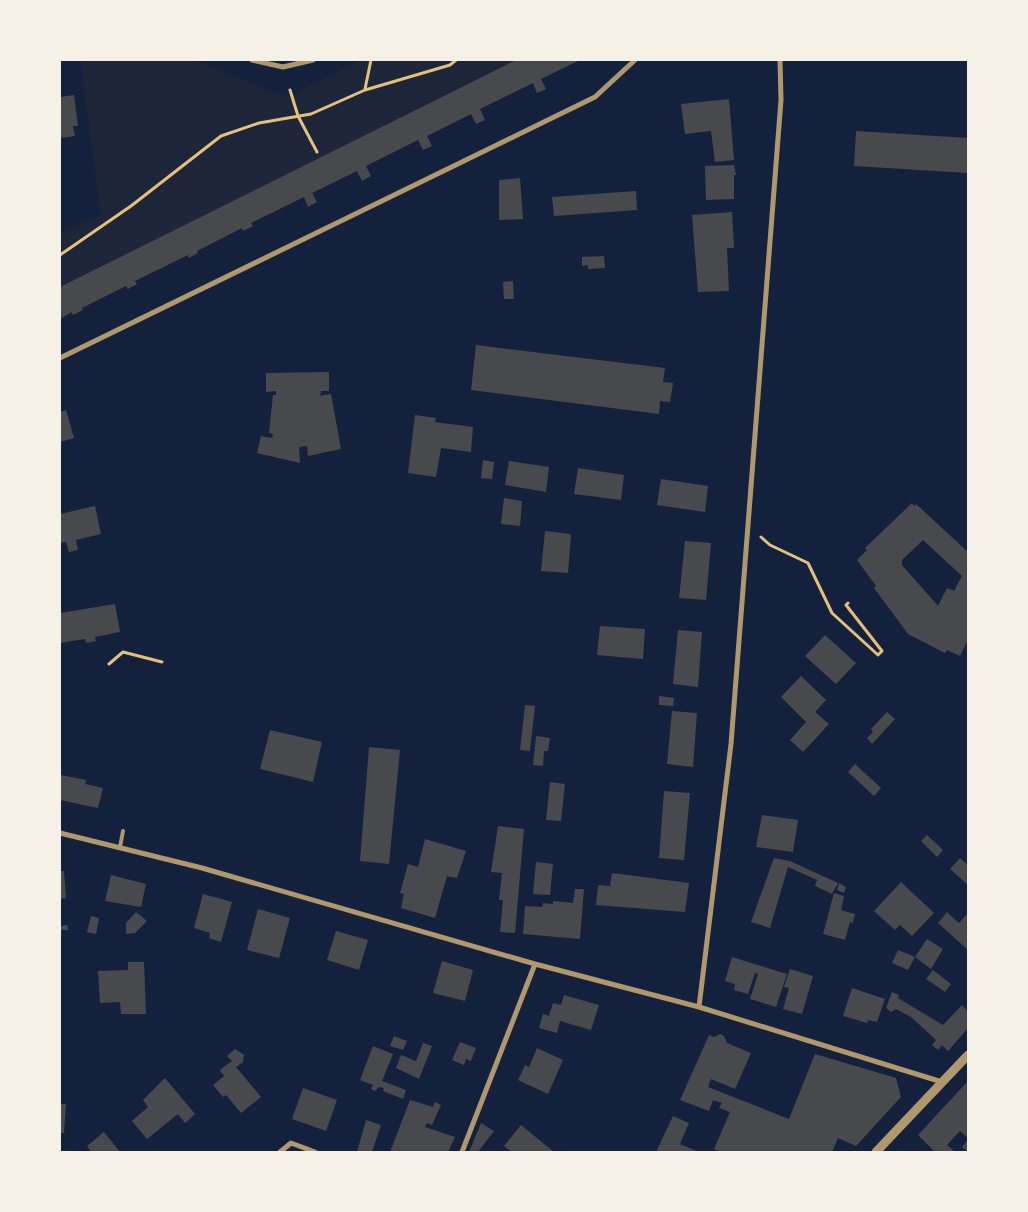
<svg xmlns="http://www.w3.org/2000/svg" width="1028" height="1212" font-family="'Nunito Sans',sans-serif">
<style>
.green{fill:#1d2539}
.building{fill:#48494c;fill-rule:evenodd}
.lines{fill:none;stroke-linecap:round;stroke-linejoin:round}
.path{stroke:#e5c07b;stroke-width:3}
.service{stroke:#b1986c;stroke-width:4}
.minor{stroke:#b1986c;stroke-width:5}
.tertiary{stroke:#b1986c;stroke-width:9}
</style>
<rect width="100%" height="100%" fill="#14213d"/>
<path class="green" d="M80 60H196L271 91 292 97 299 91 361 60H516L60 287V234L101 214Z"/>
<path class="building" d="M516 60H580L541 79 546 89 537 93 533 83 480 109 485 120 476 124 471 114 427 136 432 146 423 150 418 140 366 166 371 176 362 181 357 171 312 193 317 202 308 207 304 197 251 223 253 226 243 231 242 228 197 251 198 253 189 258 188 255 135 281 137 284 128 289 126 286 82 308 83 310 73 315 72 312 60 319V287Z
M74 95 78 126H73L75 136 60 138V97Z
M729 99 734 160 715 162 711 131 685 134 681 104Z
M856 131 968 138V173L854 166Z
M734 165 736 175H734V199L706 200 705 166Z
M520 178 523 219 499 220V180Z
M636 191 637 210 554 216 552 197Z
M732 212 734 248H727L729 291 698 292 692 215Z
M604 256 605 268 588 269V265L582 266V257Z
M513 281 514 299H504L503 282Z
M476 345 665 368 663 382 673 383 670 402 660 401 659 414 471 390Z
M329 372V391H321L320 396 331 394 341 449 308 456 307 446 299 447 300 463 257 453 261 436 272 438 273 434 269 433 273 395H276V391L266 392V373Z
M66 410 74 438 60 442V412Z
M415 415 436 418 435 422 473 427 471 452 441 448 436 477 408 473Z
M483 460 494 462 492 479 481 478Z
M509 461 549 467 546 492 505 485Z
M578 468 624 475 621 500 574 494Z
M661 479 708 486 705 512 657 505Z
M504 498 522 501 520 526 501 524Z
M912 503 914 506 916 504 968 552V640L960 656 947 650 945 653 908 634 874 588 876 586 857 560 867 550 865 548ZM923 540 962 576 954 591 947 588 938 606 902 565V560Z
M95 506 101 534 76 540 78 550 69 552 66 542 60 543V514Z
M545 531 571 534 568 573 541 571Z
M685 541 711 543 706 600 679 598Z
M115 604 120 632 95 637 96 641 86 643 85 639 60 643V613Z
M600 626 645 629 643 659 597 655Z
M678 630 702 632 698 687 673 684Z
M825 635 856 663 836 684 805 656Z
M801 676 826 700 815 712 829 724 803 752 790 740 806 722 781 697Z
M659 696 674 698 673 706 659 705Z
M525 705 535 706 530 751 520 750Z
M672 711 697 713 693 767 667 764Z
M887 712 895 719 872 744 867 738 873 732 871 729Z
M270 730 322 742 313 782 260 769Z
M536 736 550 738 548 751H544L543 766 533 765Z
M369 747 400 750 389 864 360 861Z
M855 764 881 788 874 796 848 772Z
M60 775 86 780 85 784 103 788 98 808 60 800Z
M550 782 565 784 561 821 546 820Z
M664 791 690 793 684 860 659 858Z
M762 815 798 820 793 852 756 847Z
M498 826 524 829 515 933 500 932 503 900H499L502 873 491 872Z
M927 835 943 850 937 857 921 841Z
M425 839 466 851 457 878 447 876 435 918 401 908 404 894 400 893 408 864 418 867Z
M774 858 790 861 838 883 832 894 815 886 817 880 788 867 770 928 751 922Z
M960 858 968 865V885L950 869Z
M536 862 553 864 550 895 533 894Z
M60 871H64L66 898 60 899Z
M612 873 689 883 685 912 596 905 598 885 610 886Z
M111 875 146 884 141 907 105 901Z
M901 882 934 913 912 936 900 925 895 930 874 911Z
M839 883 846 887 844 893 837 890Z
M575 889H584L580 939 523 934 525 906 542 907 543 903 553 904V901L573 903Z
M834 893 844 896 841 910 855 914 853 923 850 922 845 940 823 934Z
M203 894 232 902 221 942 209 938 210 933 194 928Z
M258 909 290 918 279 958 247 950Z
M136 912 147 921 135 933 126 934V923Z
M947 912 959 923 968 913V950L938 923Z
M91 916 99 918 96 934 87 932Z
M67 925 68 930H61V926Z
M336 931 368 940 359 970 327 960Z
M927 939 943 949 931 969 915 957Z
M898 950 915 957 908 970 892 963Z
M732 957 787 974 776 1007 750 999 758 974 755 973 748 994 734 990 735 984 725 981Z
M442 961 473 970 465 1001 433 993Z
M128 962H144L146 1014H121L120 1002 100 1003 98 971 128 970Z
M790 969 813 976 802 1014 783 1009 789 988 784 987Z
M933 970 951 984 945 992 926 979Z
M852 988 885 999 877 1022 868 1020 867 1023 843 1016Z
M892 992 899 995 898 998 943 1025 962 1005 968 1011V1028L948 1051 942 1045 938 1050 932 1045 936 1040 911 1017 896 1009 891 1012 886 1008Z
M564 995 599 1005 591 1030 560 1021 557 1033 539 1028 543 1014 549 1016 553 1003 561 1005Z
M720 1034 724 1036 727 1043 751 1053 735 1089 711 1079 708 1087 789 1119 815 1054 896 1078 901 1097 856 1146 838 1138 832 1152H721L714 1149 730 1112 719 1108 722 1103 713 1100 709 1111 680 1100 709 1035 714 1037Z
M394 1036 407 1041 403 1050 390 1046Z
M460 1042 476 1048 471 1061 466 1059 464 1065 452 1060Z
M423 1043 432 1046 419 1079 396 1068 401 1055 416 1061Z
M373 1046 393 1054 382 1081 406 1090 403 1099 383 1091 384 1088 379 1087 375 1091 371 1089 373 1085 360 1080Z
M537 1048 563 1060 548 1094 518 1080 525 1065 529 1067Z
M235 1049 244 1055 243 1062 236 1067 261 1097 241 1113 226 1095 223 1097 213 1085 224 1076 220 1070 232 1061 227 1056Z
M165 1078 195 1114 185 1123 178 1114 147 1139 132 1121 148 1107 143 1100Z
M968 1081V1138L960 1131 947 1145 955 1152H935L918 1135Z
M303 1088 337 1100 326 1131 292 1119Z
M410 1100 433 1107 435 1102 441 1105 432 1125 427 1123 425 1127 455 1137 448 1152H390Z
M60 1104H66L64 1133H60Z
M673 1116 689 1123 680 1144 699 1152H656Z
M366 1120 381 1125 372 1152H357Z
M481 1123 494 1131 478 1152H469Z
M521 1125 554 1152H512L504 1146Z
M104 1132 120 1152H91L87 1146Z
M968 1140V1152L962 1147Z"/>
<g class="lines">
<path class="path" d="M365 89 371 60
M290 90 298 116 317 152
M60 255 131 206 221 136 259 123 311 114 365 90 450 65 456 60
M761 537 770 545 808 563 832 613 878 655 882 651 846 605 848 603
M109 664 123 652 162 662"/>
<path class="service" d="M120 847 123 831"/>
<path class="minor" d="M252 60 283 67 313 60
M60 358 595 97 635 60
M60 833 202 868 535 964 699 1007 942 1082
M699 1007 731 744 781 100 780 60
M280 1152 291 1143 315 1152
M462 1152 535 964"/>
<path class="tertiary" d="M876 1152 968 1055"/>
</g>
<rect width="1028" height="1212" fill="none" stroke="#f6f1e7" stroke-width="122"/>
</svg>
